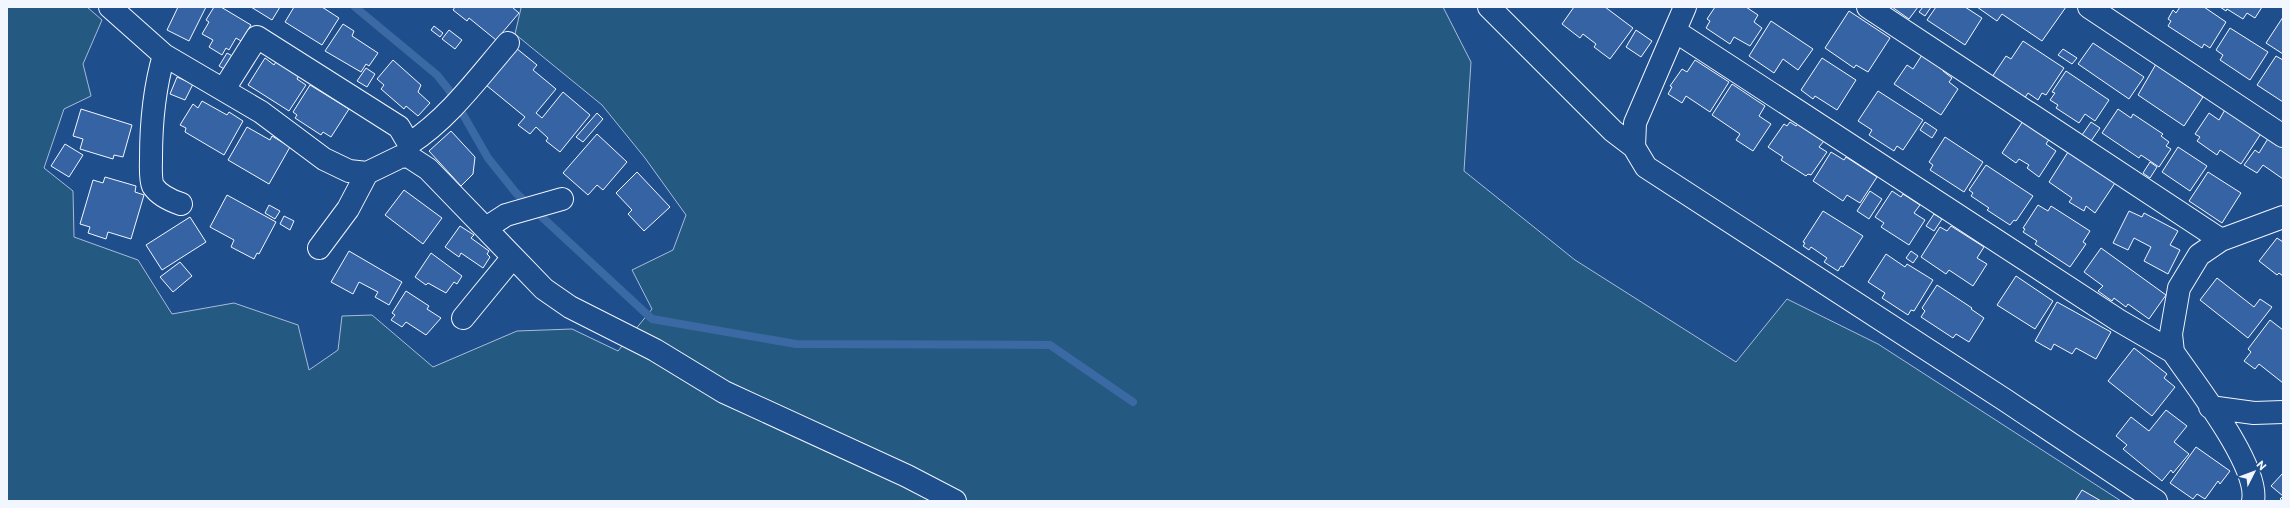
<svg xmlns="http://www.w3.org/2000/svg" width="2290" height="508" font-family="Commissioner,sans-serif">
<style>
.green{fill:#245a82;stroke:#a8bbd7}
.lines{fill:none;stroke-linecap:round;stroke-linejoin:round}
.stream{stroke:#3b69a3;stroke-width:8}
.building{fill:#3563a3;stroke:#f2f6ff}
.minor-casing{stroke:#f2f6ff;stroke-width:24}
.minor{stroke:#1f4e8c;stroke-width:22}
</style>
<rect width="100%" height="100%" fill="#1f4e8c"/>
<path class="green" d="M7 7H87L102 20 83 64 91 96 64 109 44 168 73 191 74 237 138 260 172 314 234 303 298 325 309 370 338 350 342 316 372 315 433 367 517 331 572 329 618 351 652 309 632 270 673 250 686 215 645 158 602 105 515 34 521 8 520 7H1443L1471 62 1464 171 1575 260 1736 362 1787 299 1878 344 2121 501H7Z"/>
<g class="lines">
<path class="stream" d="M355 7 437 75 449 90 488 158 516 193 652 319 796 344 1050 345 1133 402"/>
</g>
<path class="building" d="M178 7H206L189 41 167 30Z
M214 7H221L251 25 241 41 236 38 229 50 226 48 222 55 209 47 213 40 202 34 209 22 206 20Z
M251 7H280L272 20Z
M294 7H322L339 18 322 45 285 22Z
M455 7H512L519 13 496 40 469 18 467 21 453 10Z
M1574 7H1605L1633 28 1610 59 1594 47 1596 44 1583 34 1580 38 1562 24Z
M1715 7H1746L1758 15 1754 22 1762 28 1750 46 1734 37 1730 44 1706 28 1710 21 1707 19Z
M1892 7H1918L1909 19Z
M1923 7H1931L1925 16 1919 12Z
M1936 7H1965L1982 18 1965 45 1927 20Z
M1977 7H2066L2042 41 2002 14 1997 21Z
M2180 7H2204L2226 22 2210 48 2204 44 2202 48 2168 26 2171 21 2168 19 2173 10 2176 13Z
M2220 7H2262L2255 18 2247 13 2243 19 2227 9 2226 11Z
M1849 11 1890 38 1868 72 1856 65 1854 68 1825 48Z
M2283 17V54L2266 43Z
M1771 21 1813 49 1798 70 1783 59 1774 73 1749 56Z
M343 24 354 31 352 36 378 53 369 66 366 64 361 72 325 51Z
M434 26 443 33 440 37 431 30Z
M2230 28 2268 52 2250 80 2220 60 2223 55 2216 50Z
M449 30 462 40 455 49 442 39Z
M1636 30 1652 41 1641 57 1626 47Z
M2023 41 2064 68 2046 95 2042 93 2038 100 2028 93 2024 99 1992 77 2006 56 2011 59Z
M2093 43 2144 77 2129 99 2078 64Z
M516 48 537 65 533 70 556 89 536 113 542 118 563 92 590 115 560 152 546 141 548 138 536 127 530 134 518 125 525 117 486 85Z
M2063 49 2077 58 2072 64 2058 55Z
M227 53 236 58 228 71 219 66Z
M1922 55 1944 69 1943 71 1952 78 1949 82 1958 89 1941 115 1894 84 1907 65 1913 69Z
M2276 56 2283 60V102L2257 85Z
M265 58 274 65 277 60 299 75 297 79 306 85 289 111 248 85Z
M1822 58 1856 80 1837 110 1815 96 1813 99 1801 90Z
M393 60 421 85 418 92 430 103 418 116 406 106 404 109 381 89 384 85 377 79Z
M1695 60 1729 82 1710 112 1686 96 1682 103 1668 94 1672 87 1670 86 1682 69 1687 72Z
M2156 64 2203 97 2184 126 2138 95Z
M366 68 375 74 367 87 357 81Z
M2066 71 2109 100 2095 121 2085 114 2079 123 2056 108 2058 105 2050 100 2055 93 2052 92Z
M177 77 193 84 185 100 170 94Z
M1732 84 1765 106 1759 116 1771 124 1753 151 1736 140 1740 134 1712 115Z
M310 85 349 109 331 137 323 132 321 135 295 118 297 115 293 112Z
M1878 91 1923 120 1903 150 1897 146 1894 151 1869 135 1872 130 1858 121Z
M202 101 227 115 229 112 243 121 224 155 185 132 186 128 180 125 193 104 198 108Z
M2226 108 2262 132 2241 164 2220 150 2217 155 2197 141 2200 137 2195 134 2209 113 2219 120Z
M81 109 132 125 123 157 114 155 113 159 80 149 83 139 73 136Z
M2118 109 2131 118 2133 114 2163 134 2161 136 2169 142 2166 146 2171 149 2159 167 2141 155 2139 158 2102 133Z
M597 113 603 119 583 142 576 137Z
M2023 121 2050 138 2046 144 2056 151 2039 177 2027 168 2029 165 2019 159 2016 163 2002 153Z
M1790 122 1796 126 1798 124 1824 141 1819 147 1827 152 1811 175 1808 174 1806 176 1781 160 1783 157 1768 147 1784 124 1787 126Z
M1925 122 1937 130 1932 138 1920 130Z
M2091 122 2100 128 2091 141 2082 135Z
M247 127 270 140 272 136 290 147 269 184 228 160Z
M451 131 475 157 473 174 461 186 429 151Z
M597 134 627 162 603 190 597 185 588 195 563 173Z
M1945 137 1983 162 1964 192 1930 170 1933 165 1929 162Z
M2269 137 2283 146V179L2263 165 2257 173 2244 165 2255 150 2259 153Z
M65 144 83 155 69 177 51 166Z
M2178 147 2207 166 2190 191 2162 172Z
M1831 152 1844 160 1846 157 1877 177 1860 203 1847 195 1843 201 1813 181Z
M2068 152 2115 183 2095 213 2086 206 2084 211 2069 202 2072 198 2049 182Z
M2150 162 2157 167 2150 178 2143 173Z
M1986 165 2033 196 2016 221 2014 220 2010 225 1987 210 1989 208 1971 196 1973 193 1969 190Z
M637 172 670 207 644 231 628 214 632 210 616 193Z
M2208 172 2241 193 2222 223 2189 201Z
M105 177 136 186 135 192 144 195 131 239 108 232 106 239 88 233 90 227 80 224 93 180 103 183Z
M404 190 442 218 423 244 385 215Z
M1870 191 1882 199 1869 219 1857 211Z
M1892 191 1901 197 1903 194 1920 205 1914 213 1925 220 1909 245 1881 227 1884 223 1875 217Z
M227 195 276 222 259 254 257 253 254 259 231 247 234 240 210 227Z
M269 205 280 211 275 219 265 213Z
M2038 205 2048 211 2051 206 2090 231 2083 242 2086 244 2070 267 2035 244 2037 241 2023 232 2025 229 2023 228Z
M1823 211 1863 236 1843 267 1841 266 1838 271 1824 262 1827 258 1811 247 1809 250 1803 246 1805 243 1803 242Z
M2129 211 2142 217 2144 213 2178 231 2170 245 2180 250 2168 274 2144 261 2151 247 2134 238 2128 250 2113 243Z
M1934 214 1942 219 1934 231 1926 226Z
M284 216 294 221 290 230 280 224Z
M190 217 206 242 162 270 146 245Z
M460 226 474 235 471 238 489 251 487 254 490 257 483 268 461 253 459 257 445 247Z
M1951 226 1984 247 1977 258 1987 264 1973 286 1949 270 1946 274 1921 257 1940 227 1947 231Z
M2277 238 2283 242V276L2279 273 2277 275 2259 261Z
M2101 248 2166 295 2149 319 2128 304 2126 307 2114 298 2112 301 2098 291 2103 286 2084 272Z
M349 251 402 282 389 305 375 297 378 292 359 282 353 294 331 282Z
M1911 251 1918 256 1913 263 1906 258Z
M431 253 462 276 457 284 454 282 446 293 428 283 426 285 415 277Z
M1886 254 1905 267 1907 264 1933 280 1914 311 1911 310 1908 315 1882 298 1885 293 1868 282Z
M180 262 192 276 173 292 160 277Z
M2016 276 2053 301 2035 329 1997 305Z
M2217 278 2254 307 2260 299 2272 307 2248 338 2200 300Z
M1937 285 1972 308 1971 309 1984 318 1969 342 1956 334 1953 338 1921 317 1925 311 1922 308Z
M406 291 429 306 427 309 441 318 426 335 406 322 402 327 391 320 395 315 392 313Z
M2057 302 2111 332 2096 359 2076 348 2072 354 2054 344 2051 350 2035 341Z
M2270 320 2283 330V383L2259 364 2255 369 2244 361 2251 352 2248 349Z
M2134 348 2167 374 2164 378 2175 387 2152 416 2108 381Z
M2166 410 2187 426 2174 442 2189 454 2173 473 2171 470 2162 481 2123 449 2127 445 2116 436 2131 417 2149 431Z
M2196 447 2230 471 2220 484 2218 481 2205 499 2197 494 2193 499 2170 483Z
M2283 473V501L2280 499 2283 496 2271 486Z
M2082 490 2101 501H2075Z"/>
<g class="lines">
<defs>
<path id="minor" d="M110 7 164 55 261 112 324 159 349 171 367 173 400 157 408 156 428 169 544 289 570 307 655 350 724 392 907 476 955 501
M1489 7 1613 131 1634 147
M1685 7 1635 123 1634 147 1646 167 2005 400 2156 501
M1868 7 2221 240
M2089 7 2283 136
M1675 31 2118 320 2173 352
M164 55C154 89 151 122 151 158 151 166 150 179 153 186 159 195 172 201 181 204
M224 89 257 37 399 127 409 144 408 156
M409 144C449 118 477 79 508 43
M486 228 506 215 562 199
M319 248 348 209 367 173
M463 318 513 257
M2210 407 2254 413 2283 412
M2253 501C2260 466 2194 383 2173 352L2171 334 2179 288 2199 255 2221 240 2283 217"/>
</defs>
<use href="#minor" class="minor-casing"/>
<use href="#minor" class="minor"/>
</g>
<rect width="2290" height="508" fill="none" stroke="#f2f6ff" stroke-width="16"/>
<g transform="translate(2254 472) rotate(48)" stroke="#1f4e8c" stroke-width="3" paint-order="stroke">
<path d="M0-3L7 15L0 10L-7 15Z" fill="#f2f6ff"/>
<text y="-6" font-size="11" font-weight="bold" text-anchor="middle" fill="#f2f6ff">N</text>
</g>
</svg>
